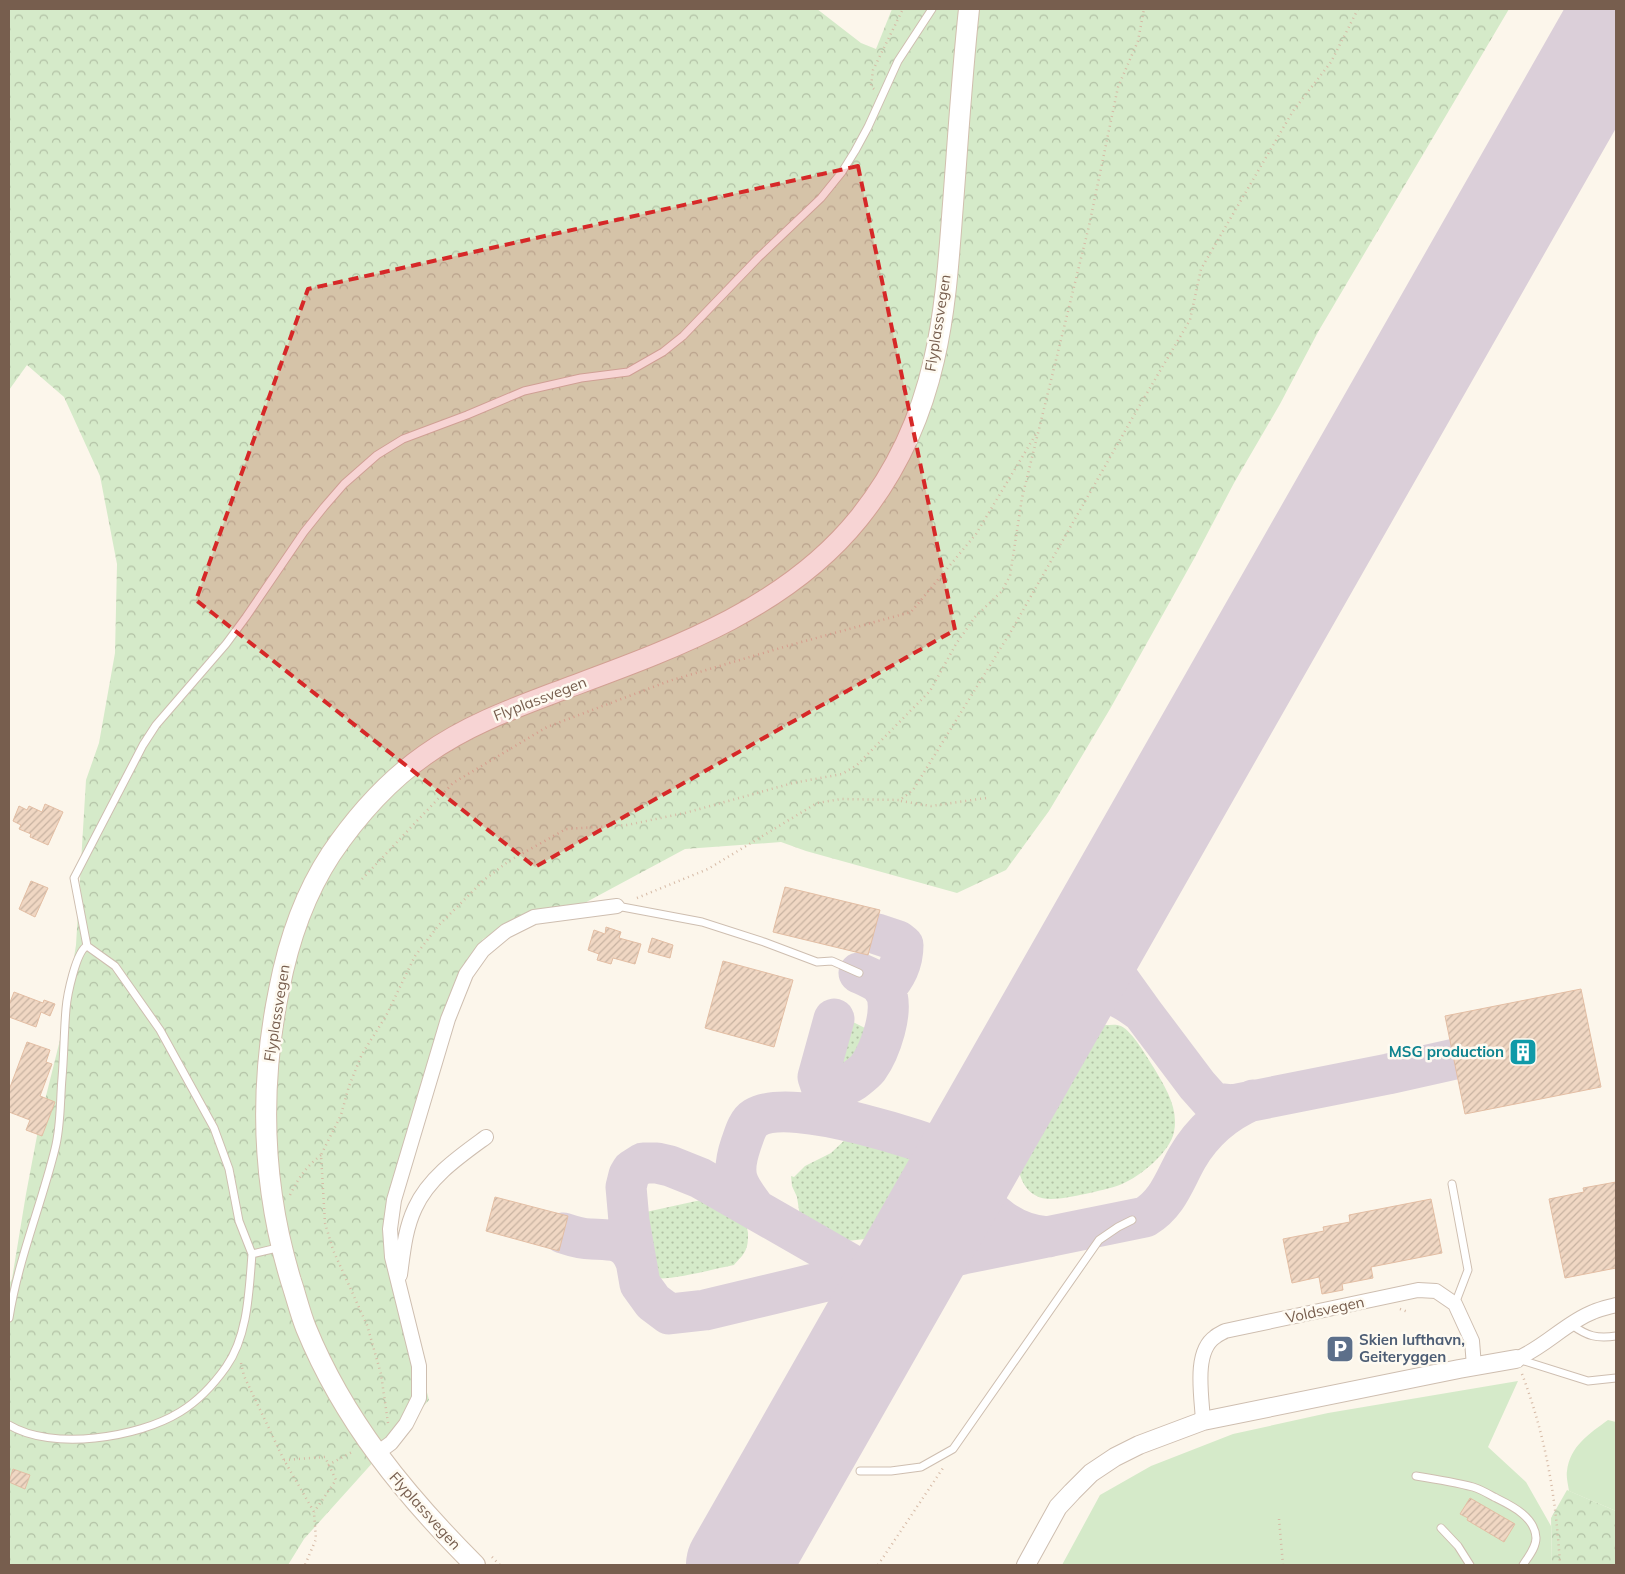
<svg xmlns="http://www.w3.org/2000/svg" width="1625" height="1574" font-family="Mulish,sans-serif">
<style>
.grass{fill:url(#grass-dots)}
.forest{fill:url(#forest-crowns)}
.pitch{fill:#d5eac9}
.lines{fill:none;stroke-linecap:round;stroke-linejoin:round}
.taxiway{stroke:#dbcfd9;stroke-width:41}
.runway{stroke:#dbcfd9;stroke-width:104}
.building{fill:url(#building-hatch);stroke:#e3bea4}
.service-casing{stroke:#cebeb0;stroke-width:9}
.minor-casing{stroke:#cebeb0;stroke-width:16}
.tertiary-casing{stroke:#cebeb0;stroke-width:20}
.secondary-casing{stroke:#d1bfae;stroke-width:22}
.path{stroke:#d6baa6;stroke-width:2.5;stroke-dasharray:1 4;stroke-linecap:butt}
.service{stroke:#fff;stroke-width:7}
.minor{stroke:#fff;stroke-width:14}
.tertiary{stroke:#fff;stroke-width:18}
.secondary{stroke:#fff;stroke-width:20}
.marked{fill:#d62828;fill-opacity:0.2;stroke:#d62828;stroke-width:4;stroke-dasharray:10 6;stroke-linejoin:round}
.labels{text-anchor:middle;stroke-width:5;stroke-linejoin:round;paint-order:stroke}
.street-label{font-size:15px;fill:#775e4e;stroke:#fefaf1}
.culture-label{font-size:15px;font-weight:bold;fill:#0d838f;stroke:#fefaf1;text-anchor:end}
.service-label{font-size:15px;font-weight:bold;fill:#4e5e75;stroke:#fefaf1;text-anchor:start}
</style>
<defs>
<pattern id="grass-dots" width="8" height="8" patternUnits="userSpaceOnUse" patternTransform="scale(1.25)"><rect width="8" height="8" fill="#d5eac9"/><path d="M2 2h.1M6 6h.1" fill="none" stroke="#b2c1a5" stroke-width="1.8" stroke-linecap="round"/></pattern>
<pattern id="forest-crowns" width="20" height="18" patternUnits="userSpaceOnUse" patternTransform="scale(1.25)"><rect width="20" height="18" fill="#d5eac9"/><path d="M2 6a3 3 0 1 1 6 0M12 15a3 3 0 1 1 6 0" fill="none" stroke="#b2c1a5"/></pattern>
<pattern id="building-hatch" width="6" height="6" patternUnits="userSpaceOnUse" patternTransform="scale(1.25)"><rect width="6" height="6" fill="#f0d7c3"/><path d="M-1 1l2-2M0 6l6-6M5 7l2-2" fill="none" stroke="#c7b2a1"/></pattern>
</defs>
<rect width="100%" height="100%" fill="#fcf6eb"/>
<path class="grass" d="M851 1021 865 1028 868 1032 861 1056 856 1065 852 1067 839 1065Z
M1106 1025C1111 1025 1116 1024 1121 1026 1132 1031 1147 1057 1154 1068 1165 1087 1179 1108 1174 1132 1170 1152 1141 1176 1122 1184 1110 1189 1097 1191 1085 1194 1074 1196 1062 1199 1051 1199 1021 1199 1013 1166 1021 1142L1081 1038 1098 1026Z
M850 1135H854L899 1148 903 1147V1150L911 1154 917 1161H910L898 1180 874 1240C862 1238 858 1240 846 1241 829 1241 816 1231 801 1223L797 1197 792 1186 791 1176 794 1177 805 1166 831 1153Z
M701 1200C724 1198 745 1208 748 1233 748 1238 748 1245 746 1249 744 1255 738 1260 734 1265 718 1268 663 1283 651 1277L642 1230 646 1212Z"/>
<path class="forest" d="M9 9H817L861 43 876 49 892 9H1509L1318 332 1280 404 1234 483 1195 557 1110 709 1049 811 1006 870 957 893 806 851 781 842 685 849 579 906 534 910 483 939 449 1000 406 1144 397 1221 399 1285 429 1400 304 1539 288 1565H9V1284L12 1279 26 1194 40 1120 62 1032 76 945 86 780 99 743 115 653 117 564 100 476 64 397 27 365 9 390V396Z
M1567 1490 1616 1511V1565H1552L1551 1518Z"/>
<path class="pitch" d="M1518 1381 1488 1447 1526 1482 1551 1526 1552 1565H1062L1100 1495 1151 1466 1233 1434 1328 1413Z
M1608 1420 1616 1422V1511L1569 1491C1568 1484 1566 1477 1567 1471 1570 1446 1589 1434 1608 1420Z"/>
<g class="lines">
<path class="taxiway" d="M1119 896 1110 920 1108 940 1109 952 1114 973 1142 1012 1197 1085 1213 1103 1232 1105 1388 1074 1455 1059
M877 934 898 941 903 945C903 963 896 976 884 990
M834 1019 818 1077 821 1086 823 1088C833 1087 844 1087 853 1081 858 1077 864 1073 868 1068 880 1051 895 1010 885 990 879 981 868 977 859 973
M1042 1032C1059 1013 1086 987 1115 996 1125 999 1133 1006 1142 1012
M756 1210C737 1185 730 1176 741 1144 744 1136 747 1123 755 1118 791 1095 929 1143 969 1159 970 1166 971 1175 973 1182 983 1214 1016 1235 1048 1237
M563 1233C572 1236 581 1239 591 1239 613 1240 627 1238 636 1262
M880 1317C882 1296 882 1288 866 1273L700 1178 670 1166 657 1163H643L632 1170 629 1175 626 1187 629 1221 640 1284 653 1302 669 1314 705 1310 843 1277 866 1273 874 1276H886L938 1260 963 1254 1145 1217C1168 1203 1174 1181 1187 1158 1202 1132 1225 1112 1253 1100"/>
<path class="runway" d="M738 1565 1616 23"/>
</g>
<path class="building" d="M45 804 63 812 48 845 30 837 31 834 19 829 21 825 13 821 19 806 27 810 29 806 42 812Z
M31 881 48 888 35 917 19 909Z
M785 887 880 910 868 955 773 932Z
M606 927 621 932 619 938 641 944 635 964 613 958 611 964 597 960 599 954 588 950 594 930 605 934Z
M652 938 673 945 670 958 648 952Z
M723 961 793 980 774 1047 705 1028Z
M1581 989 1601 1087 1465 1114 1445 1016Z
M14 992 43 1003 44 1000 55 1004 50 1016 41 1012 36 1027 9 1017V1005Z
M27 1042 50 1050 46 1062 52 1064 40 1096 55 1102 42 1136 26 1130 30 1120 9 1112V1090Z
M1616 1182V1268L1565 1278 1549 1199 1584 1192 1583 1188Z
M495 1197 568 1216 559 1251 486 1231Z
M1431 1199 1442 1253 1371 1267 1373 1278 1342 1284 1343 1290 1322 1294 1319 1277 1292 1283 1283 1239 1324 1231 1323 1227 1350 1222 1349 1215Z
M13 1469 30 1475 25 1489 9 1482Z
M1470 1498 1515 1524 1504 1542 1467 1520 1468 1518 1460 1514Z"/>
<g class="lines">
<defs>
<path id="service" d="M617 906 702 922 764 942 817 962 832 961 859 973
M1452 1184 1468 1270 1455 1304
M281 1247 252 1254 239 1221 229 1169 214 1128 160 1030 115 966 87 946 74 878 143 745 156 725 226 644 246 617 304 532 324 507 344 484 377 455 403 439 467 415 524 391 581 378 628 372 663 352 683 336 758 258 821 198 842 172 855 151 868 127 898 61 932 9
M9 1318C18 1260 41 1206 55 1149 61 1126 60 1101 62 1078 64 1055 64 1032 66 1009 67 996 76 951 87 946
M1572 1325C1587 1336 1597 1339 1616 1336
M1518 1359 1588 1381 1616 1378
M9 1425C52 1451 138 1438 180 1412 198 1401 214 1384 226 1367 248 1336 249 1291 252 1254
M860 1471H891L921 1467 953 1449 1099 1240 1118 1227 1132 1220
M1416 1476C1435 1479 1454 1482 1473 1487 1480 1489 1487 1493 1494 1497 1510 1505 1535 1516 1536 1538 1536 1548 1528 1557 1523 1565
M1441 1528 1458 1546 1470 1565"/>
<path id="minor" d="M400 1275C403 1253 405 1229 415 1208 429 1177 460 1156 486 1137
M1516 1359C1544 1348 1565 1323 1593 1312 1600 1309 1609 1307 1616 1305
M1203 1421C1202 1398 1193 1352 1215 1337 1218 1334 1222 1333 1225 1331L1418 1290 1436 1291 1455 1304 1472 1341 1474 1366
M376 1454 391 1443 406 1424 419 1398V1366L392 1257 390 1229 394 1200 448 1019 466 974 483 950 506 931 534 917 617 906"/>
<path id="tertiary" d="M1026 1565 1058 1507 1072 1492 1091 1473 1115 1457 1139 1445 1203 1421 1459 1369 1516 1359"/>
<path id="secondary" d="M475 1565C405 1495 344 1421 306 1328 300 1313 296 1296 291 1281 262 1186 259 1088 279 990 288 943 304 895 331 854 356 817 388 781 425 755 468 724 517 707 567 688 672 649 786 609 859 518 896 472 921 417 934 360 946 309 949 256 953 204 958 139 962 74 969 9"/>
</defs>
<use href="#service" class="service-casing"/>
<use href="#minor" class="minor-casing"/>
<use href="#tertiary" class="tertiary-casing"/>
<use href="#secondary" class="secondary-casing"/>
<path class="path" d="M874 89 871 86 873 70 903 9
M901 801 931 806 986 798
M362 879 453 783 547 727 669 681 787 646 911 612 976 534 1036 434
M637 898 708 869 817 803 841 799 900 800 913 790 1010 633 1137 410 1190 320 1201 269 1293 111 1331 62 1358 9
M290 1195C299 1177 305 1168 321 1155
M1400 1309 1408 1312
M241 1363 244 1376 284 1460 314 1512 316 1539 305 1565
M1522 1374C1546 1437 1556 1498 1560 1565
M388 1423 381 1374 367 1325 333 1250 325 1223 321 1155 341 1115 349 1086 362 1054 386 1016 415 956 438 926 484 880 509 861 566 829 627 825 685 813 793 783 842 774 857 765 930 691 956 644 975 617 1001 592 1010 576 1022 498 1089 226 1118 87 1138 41 1144 9
M284 1460 325 1457 336 1480 314 1512
M328 1465 354 1451
M1279 1519 1283 1565
M492 1557 500 1565
M878 1565 943 1468"/>
<use href="#service" class="service"/>
<use href="#minor" class="minor"/>
<use href="#tertiary" class="tertiary"/>
<use href="#secondary" class="secondary"/>
</g>
<path class="marked" d="M858 166 955 630 535 867 196 600 308 289Z"/>
<defs>
<symbol id="building-square" viewBox="-11 -11 22 22"><rect x="-9" y="-9" width="18" height="18" rx="4" fill="#0f9aa8" stroke="#fefaf1"/><path d="M-4-6H4V6H1V3H-1V6H-4ZM-2.5-4.3h1.7v1.8h-1.7ZM.8-4.3h1.7v1.8H.8ZM-2.5-1h1.7V.8h-1.7ZM.8-1h1.7V.8H.8Z" fill="#fff"/></symbol>
<symbol id="parking-square" viewBox="-11 -11 22 22"><rect x="-9" y="-9" width="18" height="18" rx="4" fill="#5c6f8a" stroke="#fefaf1"/><path d="M-3.5-5.5H1a3.5 3.5 0 0 1 0 7H-1V5.5H-3.5ZM-1-3.4V-.6H.8a1.4 1.4 0 0 0 0-2.8Z" fill="#fff"/></symbol>
</defs>
<g fill-rule="evenodd">
<use href="#building-square" x="1507" y="1036" width="32" height="32"/>
<use href="#parking-square" x="1324" y="1333" width="32" height="32"/>
</g>
<g class="labels">
<g class="street-label">
<text transform="translate(938 323) rotate(-81)" y="5">Flyplassvegen</text>
<text transform="translate(540 699) rotate(-21)" y="5">Flyplassvegen</text>
<text transform="translate(277 1013) rotate(-81)" y="5">Flyplassvegen</text>
<text transform="translate(1325 1310) rotate(-12)" y="5">Voldsvegen</text>
<text transform="translate(425 1511) rotate(48)" y="5">Flyplassvegen</text>
</g>
<g class="culture-label">
<text x="1504" y="1057">MSG production</text>
</g>
<g class="service-label">
<text x="1359" y="1345">Skien lufthavn,<tspan x="1359" dy="17">Geiteryggen</tspan></text>
</g>
</g>
<rect width="1625" height="1574" fill="none" stroke="#775e4e" stroke-width="20"/>
</svg>
